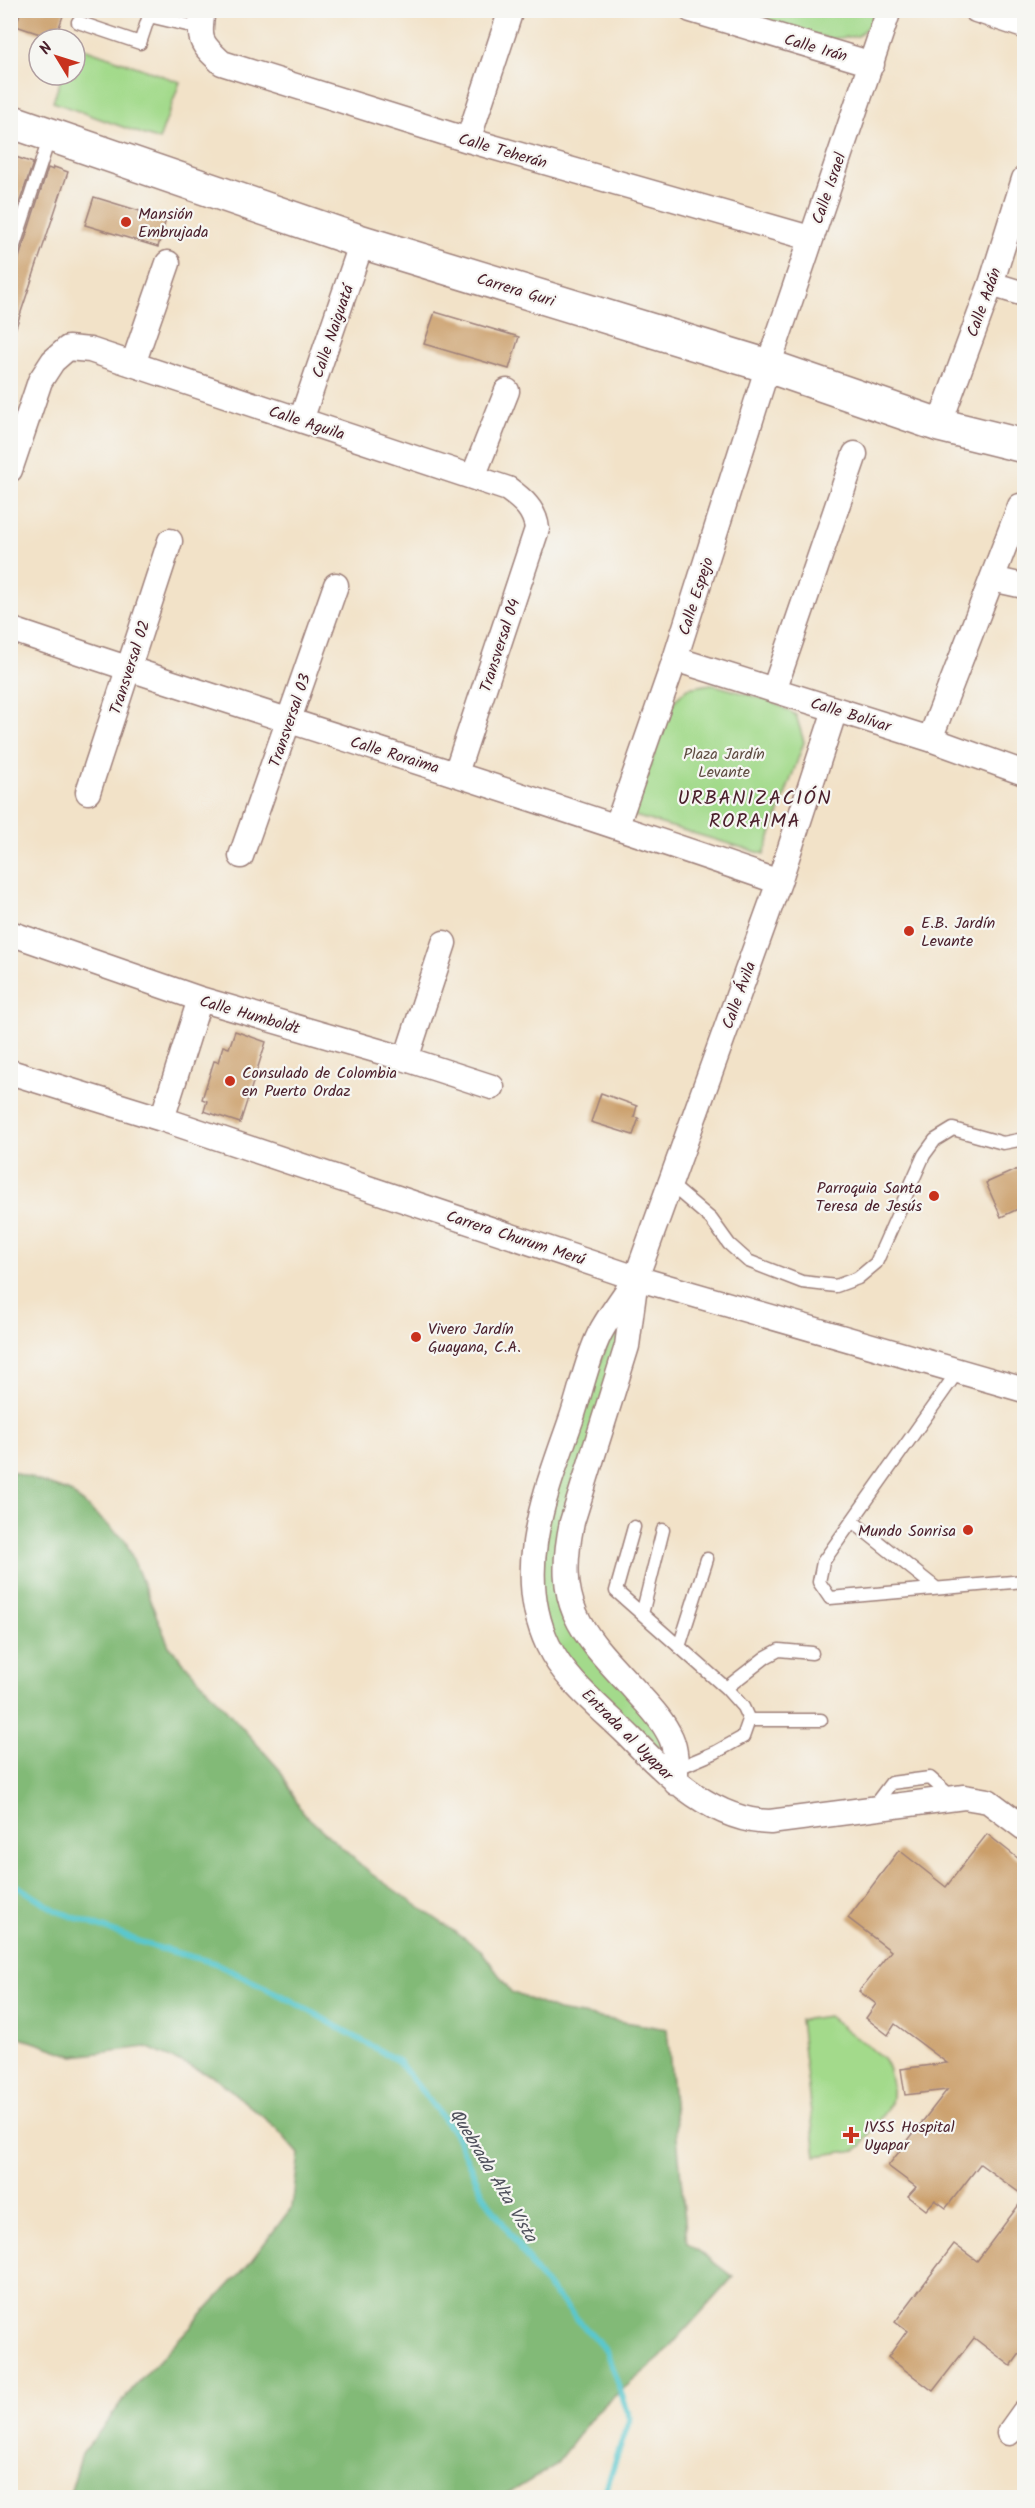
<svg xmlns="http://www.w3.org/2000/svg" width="1035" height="2508" font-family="Kalam,sans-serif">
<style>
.green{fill:#a3da8b;stroke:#767c5b;stroke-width:1.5}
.forest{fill:#82ba77;stroke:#666c51;stroke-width:1.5}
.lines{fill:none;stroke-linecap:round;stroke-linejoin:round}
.stream{stroke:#5ac7cd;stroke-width:6}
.building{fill:#cb9f6a}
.lane-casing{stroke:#9e807a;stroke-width:15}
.street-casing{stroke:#9e807a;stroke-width:27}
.secondary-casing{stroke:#9e807a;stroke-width:36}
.lane{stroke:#fff;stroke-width:12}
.street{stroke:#fff;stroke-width:24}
.secondary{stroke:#fff;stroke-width:33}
.poi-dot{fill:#c8321e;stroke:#f6f6f2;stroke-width:2}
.labels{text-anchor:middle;stroke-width:4.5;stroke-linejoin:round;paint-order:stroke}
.street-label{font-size:16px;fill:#4a1f2b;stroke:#f6f6f2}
.poi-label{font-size:16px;fill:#4a1f2b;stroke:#f6f6f2;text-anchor:start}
.park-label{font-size:16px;fill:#604e43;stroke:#f6f6f2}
.water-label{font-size:18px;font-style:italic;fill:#4f515c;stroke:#f6f6f2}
.quarter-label{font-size:20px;letter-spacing:1.5px;fill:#4a1f2b;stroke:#f6f6f2}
</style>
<rect width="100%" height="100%" fill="#f6f6f2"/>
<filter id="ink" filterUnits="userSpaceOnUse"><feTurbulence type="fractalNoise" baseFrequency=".0167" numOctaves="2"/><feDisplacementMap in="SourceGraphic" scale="12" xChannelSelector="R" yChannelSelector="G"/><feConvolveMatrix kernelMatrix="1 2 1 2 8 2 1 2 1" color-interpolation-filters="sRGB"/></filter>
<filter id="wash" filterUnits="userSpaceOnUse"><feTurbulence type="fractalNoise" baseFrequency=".008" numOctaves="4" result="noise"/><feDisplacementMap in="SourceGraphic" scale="24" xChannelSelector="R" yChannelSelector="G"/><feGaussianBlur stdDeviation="1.35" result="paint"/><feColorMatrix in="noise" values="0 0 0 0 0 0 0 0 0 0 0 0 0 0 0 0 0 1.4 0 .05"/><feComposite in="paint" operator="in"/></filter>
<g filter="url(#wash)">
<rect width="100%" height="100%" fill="#f2e2c8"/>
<path class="green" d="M764 10 877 11 872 22 858 36 830 39 768 21Z
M75 45 180 82 159 140 53 102 62 75H75Z
M711 684 771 701 796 715 804 742 764 854 631 815 675 700 688 688Z
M636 1278 572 1522 568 1591 658 1715 676 1783 577 1684 537 1610 553 1472Z
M828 2016 883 2058C891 2069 894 2090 891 2103L861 2146 856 2150 816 2156 800 2020Z"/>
<path class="forest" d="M11 1471 70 1492 125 1540 169 1646 280 1770 302 1812 370 1873 481 1950 511 1992 558 2011 667 2029 687 2242 733 2277 660 2358 596 2412 554 2466 503 2497H69L82 2454 134 2387 247 2266 292 2207 299 2154 276 2128 216 2078 146 2047 74 2056 13 2035 11 2032Z"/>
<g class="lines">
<path class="stream" d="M10 1876 14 1884 57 1911 155 1947 215 1963 290 2000 398 2061 454 2132 483 2194 541 2279 606 2351 630 2418 603 2498"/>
</g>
<g id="blocks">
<path class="building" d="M21 10H65L58 30 52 28 49 37 16 26Z
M10 155 33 163 10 230Z
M54 167 68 172 13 336H10V266L18 261 48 168 53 170Z
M94 197 166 219 158 247 85 225Z
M435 312 519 337 509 369 424 344Z
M235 1031 266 1042 240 1123 204 1111 207 1101 202 1099 214 1061 218 1062 223 1046 229 1048Z
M601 1093 637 1106 634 1117 639 1118 633 1135 591 1122Z
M1020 1168 1024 1179V1206L1001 1217 986 1183Z
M987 1834 1024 1863V2196L980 2164 946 2208 935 2200 926 2210 908 2196 916 2187 888 2166 947 2090 905 2095 901 2069 947 2063 895 2024 888 2035 866 2018 876 2004 859 1991 891 1951 848 1918 899 1850 946 1887Z
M1024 2198V2348L1011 2366 974 2338 933 2391 888 2357 907 2331 895 2322 954 2244 977 2261Z"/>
</g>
</g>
<g filter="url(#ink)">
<use href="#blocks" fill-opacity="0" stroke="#9e807a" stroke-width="1.5"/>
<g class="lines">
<defs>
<path id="lane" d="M149 16 200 28
M78 22 140 43 151 10
M10 258 50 136
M670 1184 711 1219 729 1244 748 1261 802 1282 836 1286 858 1278 876 1263 924 1155 935 1140 953 1129 1003 1143 1024 1139
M958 1371 823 1562 819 1582 830 1598 1024 1581
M852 1521 936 1588
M634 1527 616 1591 726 1688 743 1707 749 1720 743 1737 716 1752 676 1769
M642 1614 663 1530
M679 1647 707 1559
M726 1688 766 1657 779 1650 812 1653
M749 1720H821
M873 1807 891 1783 930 1778 953 1798"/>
<path id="street" d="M203 10C198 40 200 43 222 63L468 140 810 238
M691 10 872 64
M976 10 1024 26
M468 140 511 10
M991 284 1024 294
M133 364 168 263
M301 420 362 242
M939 425 991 284 1024 179
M10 470 40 381 53 361 68 348 90 350 508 489C523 500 535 510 537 529L456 773
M473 477 507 391
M992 579 1024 586
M10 629C266 716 525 793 779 882
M675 659 930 739 1024 773
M774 690 855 454
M930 739 1020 506
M88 792 170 541
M617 825 675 659 768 366 889 10
M241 856 336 585
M10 933 200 999 406 1059 492 1087
M406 1059 444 943
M10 1072 162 1119 636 1278 1024 1390
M162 1119 200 999
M631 1285C621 1301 608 1317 599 1335 587 1360 581 1390 572 1417 547 1490 512 1569 548 1645 566 1683 605 1711 633 1740 669 1778 715 1821 770 1822L964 1797 988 1801 1024 1828
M676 1783C676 1768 677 1752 671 1738 662 1718 646 1703 632 1687 578 1630 555 1604 572 1522L627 1346 636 1278 779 882 835 710
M1009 2433 1024 2412"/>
<path id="secondary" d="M10 121 362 242 768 366 939 425 1024 446"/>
</defs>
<use href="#lane" class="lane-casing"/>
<use href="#street" class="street-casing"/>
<use href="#secondary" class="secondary-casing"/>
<use href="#lane" class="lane"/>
<use href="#street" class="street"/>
<use href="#secondary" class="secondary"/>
</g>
</g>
<g class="poi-dot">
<circle cx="126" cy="222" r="6"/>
<circle cx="909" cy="931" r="6"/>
<circle cx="230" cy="1081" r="6"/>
<circle cx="934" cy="1196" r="6"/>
<circle cx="416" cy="1337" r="6"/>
<circle cx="968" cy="1530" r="6"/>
<path d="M848 2126h6v6h6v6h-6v6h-6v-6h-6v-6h6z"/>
</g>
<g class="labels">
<g class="street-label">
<text transform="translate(816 47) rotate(16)" y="6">Calle Irán</text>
<text transform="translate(503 150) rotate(16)" y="6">Calle Teherán</text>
<text transform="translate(828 188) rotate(-71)" y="6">Calle Israel</text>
<text transform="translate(516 289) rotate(17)" y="6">Carrera Guri</text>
<text transform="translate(983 302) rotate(-70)" y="6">Calle Adán</text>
<text transform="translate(332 331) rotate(-71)" y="6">Calle Naiguatá</text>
<text transform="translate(307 422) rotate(18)" y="6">Calle Aguila</text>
<text transform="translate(695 596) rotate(-72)" y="6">Calle Espejo</text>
<text transform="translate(499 645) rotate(-72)" y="6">Transversal 04</text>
<text transform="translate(129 667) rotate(-72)" y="6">Transversal 02</text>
<text transform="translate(851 714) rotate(17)" y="6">Calle Bolívar</text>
<text transform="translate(289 720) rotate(-71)" y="6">Transversal 03</text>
<text transform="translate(395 754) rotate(17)" y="6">Calle Roraima</text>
<text transform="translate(738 995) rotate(-70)" y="6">Calle Ávila</text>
<text transform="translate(250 1014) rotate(16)" y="6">Calle Humboldt</text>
<text transform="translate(516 1237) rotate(18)" y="6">Carrera Churum Merú</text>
<text transform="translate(628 1734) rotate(45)" y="6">Entrada al Uyapar</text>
</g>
<g class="poi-label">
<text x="138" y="219">Mansión<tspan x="138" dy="18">Embrujada</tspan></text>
<text x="921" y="928">E.B. Jardín<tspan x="921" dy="18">Levante</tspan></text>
<text x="242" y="1078">Consulado de Colombia<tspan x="242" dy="18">en Puerto Ordaz</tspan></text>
<text x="922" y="1193" text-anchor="end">Parroquia Santa<tspan x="922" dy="18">Teresa de Jesús</tspan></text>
<text x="428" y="1334">Vivero Jardín<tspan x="428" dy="18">Guayana, C.A.</tspan></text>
<text x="956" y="1536" text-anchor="end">Mundo Sonrisa</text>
<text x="864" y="2132">IVSS Hospital<tspan x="864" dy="18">Uyapar</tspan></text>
</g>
<g class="park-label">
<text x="724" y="759">Plaza Jardín<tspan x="724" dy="18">Levante</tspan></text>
</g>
<g class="water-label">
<text transform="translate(494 2175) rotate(59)" y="6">Quebrada Alta Vista</text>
</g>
<g class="quarter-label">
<text x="755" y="804">URBANIZACIÓN<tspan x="755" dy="23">RORAIMA</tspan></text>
</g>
</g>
<rect width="1035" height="2508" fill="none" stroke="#f6f6f2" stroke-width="36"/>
<g transform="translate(57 57) rotate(308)"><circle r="28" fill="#f6f6f2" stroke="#b1a0a2" stroke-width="1.5"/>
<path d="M0-4.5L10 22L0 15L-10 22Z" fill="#c8321e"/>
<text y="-9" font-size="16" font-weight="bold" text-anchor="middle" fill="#4a1f2b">N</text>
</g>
</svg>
